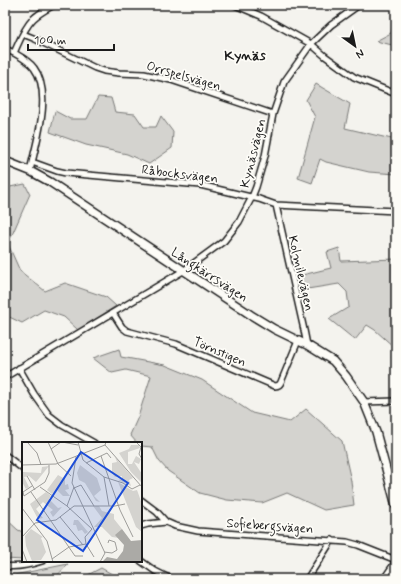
<svg xmlns="http://www.w3.org/2000/svg" width="401" height="584" font-family="Mynerve,sans-serif">
<style>
.green{fill:#d4d3cf;stroke:#787876}
.lines{fill:none;stroke-linecap:round;stroke-linejoin:round}
.street-casing{stroke:#1c1c1c;stroke-width:8}
.secondary-casing{stroke:#1c1c1c;stroke-width:10}
.street{stroke:#fdfcf7;stroke-width:5}
.secondary{stroke:#fdfcf7;stroke-width:7}
.labels{text-anchor:middle;stroke-width:3.5;stroke-linejoin:round;paint-order:stroke}
.street-label{font-size:13px;fill:#1c1c1c;stroke:#fdfcf7}
.neighbourhood-label{font-size:14px;font-weight:bold;fill:#1c1c1c;stroke:#fdfcf7}
.inset-road{fill:none;stroke:#9e9d9a;stroke-width:1}
.view{fill:#1d4ed8;fill-opacity:0.15;stroke:#1d4ed8;stroke-width:2}
.inset-edge{fill:none;stroke:#1c1c1c;stroke-width:2}
</style>
<rect width="100%" height="100%" fill="#f4f3ee"/>
<filter id="ink" filterUnits="userSpaceOnUse"><feTurbulence type="fractalNoise" baseFrequency=".025" numOctaves="2"/><feDisplacementMap in="SourceGraphic" scale="8" xChannelSelector="R" yChannelSelector="G"/><feConvolveMatrix kernelMatrix="1 2 1 2 8 2 1 2 1" color-interpolation-filters="sRGB"/></filter>
<g filter="url(#ink)">
<path class="green" d="M396 15V46L376 41 391 33Z
M316 84 350 104 345 128 396 140V174L369 172 326 162 320 159 312 183 298 178 315 117 306 100Z
M98 97 111 98 115 112 135 114 144 127H156L161 116 173 132 172 148 149 164 127 154 86 145 50 132 55 111 70 119H87Z
M25 184 30 194 8 244 20 271 45 291 65 283 106 297 116 306 78 330 64 317 44 310 22 323 5 315V188Z
M339 248 341 261 396 259V359L392 358 394 347 375 330 367 325 355 340 329 319 349 307 347 292 339 284 301 290 298 276 331 268 327 252Z
M119 349 121 357 165 365 202 380 252 413 290 422 306 409 342 441 351 481 354 505 324 510 287 493 262 503 227 500 200 493 168 471 159 461 152 447 141 446V443H137L130 435 138 417 151 376 126 370 112 373 93 358Z
M5 518 18 530 23 532V560L5 559Z
M68 564 54 579H5V573L14 575Z
M101 568 121 579H81L82 578Z"/>
<g class="lines">
<defs>
<path id="street" d="M235 5 261 16 311 44 325 56 354 77 396 94
M23 34 33 38 95 68 104 71 119 73 144 74 171 80 273 114
M5 49 14 53
M32 162 57 171 66 173 200 185 259 199 276 205 396 211
M30 171C36 143 53 93 34 68 29 61 21 57 14 53 19 42 24 28 33 19 39 13 47 9 54 5
M276 205 304 330 307 345
M113 313 122 327 127 331 176 344 275 386C278 386 280 385 281 382L298 341
M19 368 34 394 49 415 62 425 94 443
M5 377 183 271 224 241 239 222 252 197 256 187 265 156 273 114 284 82 311 44 331 25 359 5
M364 402 396 401
M5 455 23 469
M141 500 157 512 166 522
M141 526 148 524 166 522 175 526 198 531 347 542 358 545 396 560
M141 561 155 571 171 579
M5 566C18 568 30 565 42 561
M307 579 332 540"/>
<path id="secondary" d="M5 161 30 171 50 182 251 315 274 329 307 345 333 361 346 376 364 402 376 432 396 506
M385 579 396 563"/>
</defs>
<use href="#street" class="street-casing"/>
<use href="#secondary" class="secondary-casing"/>
<use href="#street" class="street"/>
<use href="#secondary" class="secondary"/>
</g>
</g>
<g class="labels">
<g class="street-label">
<text transform="translate(184 75) rotate(16)" y="5">Orrspelsvägen</text>
<text transform="translate(252 153) rotate(-76)" y="5">Kynäsvägen</text>
<text transform="translate(180 173) rotate(7)" y="5">Råbocksvägen</text>
<text transform="translate(302 273) rotate(77)" y="5">Kolmilevägen</text>
<text transform="translate(210 274) rotate(33)" y="5">Långkärrsvägen</text>
<text transform="translate(220 351) rotate(23)" y="5">Törnstigen</text>
<text transform="translate(270 525) rotate(4)" y="5">Sofiebergsvägen</text>
</g>
<g class="neighbourhood-label">
<text x="245" y="60">Kynäs</text>
</g>
</g>
<g transform="translate(22 442)">
<rect width="120" height="120" fill="#f4f3ee"/>
<path d="M109 3H117L118 6 106 10V22H110L114 14 119 17 117 22 112 20 120 32V41L109 30 97 11 107 7ZM93 15 111 36 107 38 109 44 96 38 100 37V34L93 35 90 31V21L95 20ZM58 23 75 36 79 48 72 54 78 60 74 59 63 41 57 38 55 31ZM27 24 14 40 7 34 2 35 7 45 4 47 0 40V25L1 30 19 31 20 25ZM36 33 43 37V43L46 42 47 47 43 48 48 54H41L35 48 30 52 25 48ZM96 40 111 49 115 48 120 62V90L114 85ZM24 50 29 54 27 57 36 66 40 65 31 75 28 70 31 68 21 60 14 67 21 76 16 77 8 62ZM71 64H77L80 69 92 72V77L100 87 97 96 90 95 80 85H72L80 76ZM52 78H56L66 90 63 92 60 88 56 89 54 83H51ZM9 87 21 95 19 96 24 110 19 118 10 119 4 104 3 94Z" fill="#d4d3cf"/>
<path d="M100 87 109 99 120 98V120H80L85 115 95 117 101 109 102 103 93 93Z" fill="#abaaa6"/>
<path class="inset-road" d="M26 0 36 22 49 34M40 0 56 3M56 0 61 18 82 35 101 41 110 47 118 43M84 0 83 3 120 45M114 0 119 5 117 12 120 17M6 1 15 11 19 23M29 7 39 0M79 14 98 68 111 95M54 15 50 41 83 111 78 120M64 21 85 11 89 16M0 23 34 22 83 3M5 34 13 48M82 35 87 64M10 44 1 50 2 54 23 40 27 31V23M18 45 45 64 70 87M52 46 59 43 72 64M9 50 53 114H61M45 64 52 45M0 66 25 99 31 120M38 75 61 103M0 95 13 81 34 78 52 64H93L103 62M64 102 72 115M0 107 5 120M82 110 90 111 95 108 93 100 87 98 86 101M30 117 47 105 64 102 63 95 70 87"/>
<path class="view" d="M59 10 106 41 61 109 15 78Z"/>
<rect width="120" height="120" class="inset-edge"/>
</g>
<rect width="401" height="584" fill="none" stroke="#fdfcf7" stroke-width="20"/>
<rect x="10" y="10" width="381" height="564" fill="none" stroke="#1c1c1c" stroke-width="1.5" filter="url(#ink)"/>
<g transform="translate(355 46) rotate(147)" stroke="#fdfcf7" stroke-width="3" paint-order="stroke">
<path d="M0-3L7 15L0 10L-7 15Z" fill="#1c1c1c"/>
<text y="-6" font-size="11" font-weight="bold" text-anchor="middle" fill="#1c1c1c">N</text>
</g>
<path d="M28 44v6h86v-6" fill="none" stroke="#1c1c1c" stroke-width="2"/>
<text x="34" y="44" font-size="12" fill="#1c1c1c" stroke="#fdfcf7" stroke-width="3" paint-order="stroke">100 m</text>
</svg>
